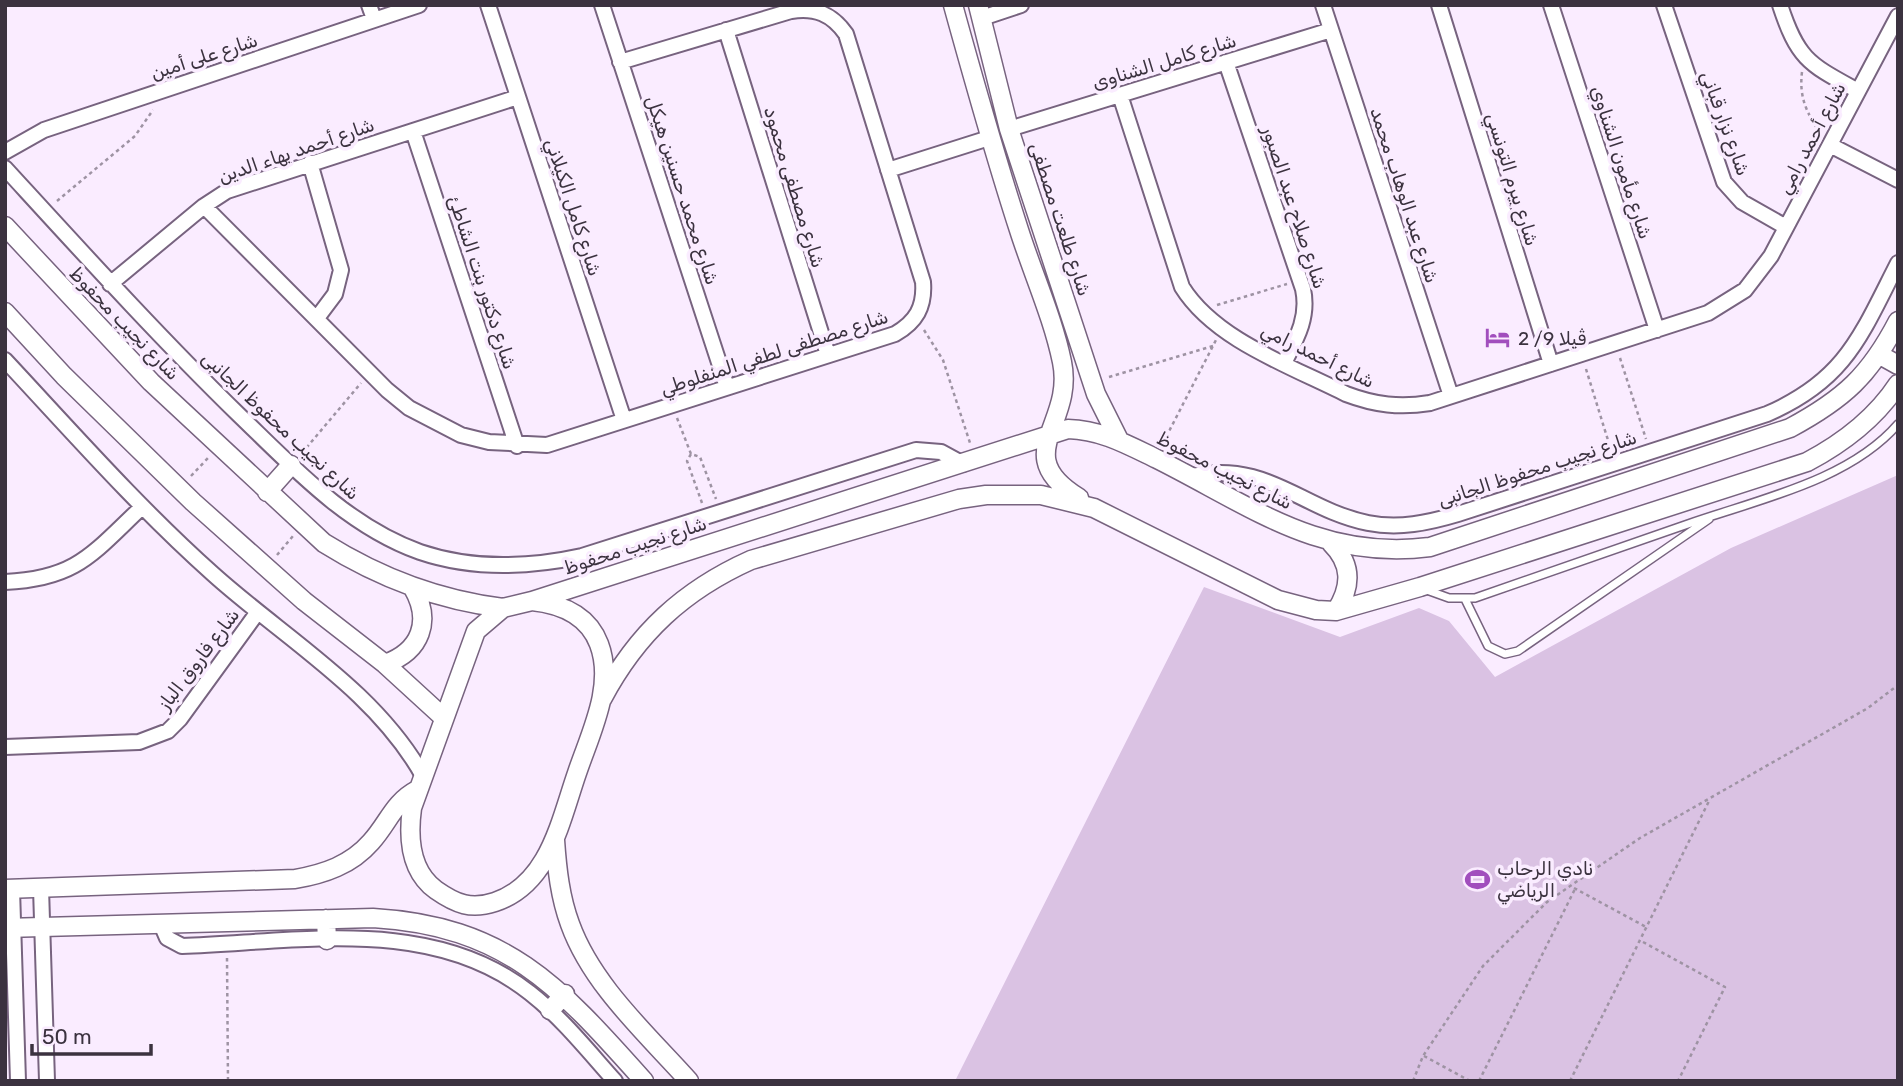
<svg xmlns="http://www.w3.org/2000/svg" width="1903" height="1086" font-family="Rubik,Vazirmatn,sans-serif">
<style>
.green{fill:#dac2e3}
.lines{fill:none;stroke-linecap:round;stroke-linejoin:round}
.service-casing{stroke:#77637f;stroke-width:10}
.minor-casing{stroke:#77637f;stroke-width:18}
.tertiary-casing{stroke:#77637f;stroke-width:21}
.path{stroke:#9e93a3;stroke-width:2.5;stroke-dasharray:3.5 3.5;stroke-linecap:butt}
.service{stroke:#fff;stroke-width:7}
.minor{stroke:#fff;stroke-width:14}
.tertiary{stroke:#fff;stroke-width:18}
.labels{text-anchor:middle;stroke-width:7;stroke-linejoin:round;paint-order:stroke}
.street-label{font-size:19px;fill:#3b323f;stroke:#faecff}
.poi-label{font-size:19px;fill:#3b323f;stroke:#faecff;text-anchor:start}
</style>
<rect width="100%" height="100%" fill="#faecff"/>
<path class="green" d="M1898 475V1081H955L1204 587 1340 637 1419 608 1449 621 1495 677 1731 548Z"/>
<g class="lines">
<defs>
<path id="service" d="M1424 589 1449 598H1475C1546 573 1617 548 1688 524 1756 500 1849 481 1898 424
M1465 599 1488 646 1505 654 1518 651 1709 519"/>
<path id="minor" d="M369 5 374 19
M488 5 624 420
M602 5 727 387
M1323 5 1451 396
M1439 5 1551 364
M1551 5 1657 330
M1664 5 1724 182 1742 202 1786 227
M1780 5C1798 60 1809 64 1858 91
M982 18 1021 5
M726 30 828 355
M1226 62 1303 289C1309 317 1297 338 1284 363
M1120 95 1182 287C1215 340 1291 366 1346 394 1375 405 1400 408 1430 403L1708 313 1745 290 1771 256 1898 16
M1009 129 1331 30
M413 131 517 446
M1830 145 1898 180
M5 152 44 130 419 5
M310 163 341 270 335 294 317 318
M5 168C82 252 158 336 239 415 293 467 347 526 420 552 473 570 527 568 582 556L916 450 941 452 963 464
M888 170 989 138
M204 206 387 390 409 408 461 435 489 442 547 445 895 334C916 322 925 307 923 282L846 34C832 14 815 7 791 11L620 62
M110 284 204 206 227 191 518 97
M5 360C73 433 139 508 213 574 284 638 376 691 423 776
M1191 476C1268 460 1300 509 1368 523 1399 529 1428 523 1458 514L1767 414C1846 380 1861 335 1898 263
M5 582C77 579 93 553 142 507
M5 747 139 742 168 731 180 719 257 613
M41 888 47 1081
M12 889 18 1081
M161 924 167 938 182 946C298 942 432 915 530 993 562 1018 588 1051 615 1081"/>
<path id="tertiary" d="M953 5C974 81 995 156 1019 230 1033 274 1053 318 1062 362 1075 425 1008 454 1079 498
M978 5 1009 129 1096 394 1119 440
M5 226 151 382 324 543C380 578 437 600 503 608
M5 312 64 376 193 502 304 601 385 664 444 718
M1880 355 1898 365
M267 492 291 465
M1331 543C1352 564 1352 586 1336 611
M532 601 1068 429C1102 430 1128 445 1157 459 1251 506 1320 561 1430 547L1790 428C1844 399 1870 375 1898 321
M532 601C561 604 588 615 599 644 615 686 590 734 577 773 560 822 549 884 495 902 471 910 456 904 436 890 410 871 408 837 412 808L476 631 503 608Z
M385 664C421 651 432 621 413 588
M602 699C637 633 684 590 751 560L959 499 986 495H1041L1094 508 1278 600 1316 610 1336 611 1420 587 1807 462C1843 443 1875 419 1898 384
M555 840C557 869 560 897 570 924 592 985 646 1033 689 1081
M5 889 295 879C324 874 351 865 371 842 389 822 393 803 417 790
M326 919 327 940
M5 928 373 918C507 926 560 987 644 1081
M550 1010 565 994"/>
</defs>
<use href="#service" class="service-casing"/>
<use href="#minor" class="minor-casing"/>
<use href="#tertiary" class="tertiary-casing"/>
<path class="path" d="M1802 72C1799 96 1806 112 1819 131
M57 201 135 136 153 110
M1217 305 1287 284
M924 330 943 360 970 443
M1620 358 1646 439
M1586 369 1611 450
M1109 377 1213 346
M677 418 691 454
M1163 443 1216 340
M302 453 361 383
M191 476 208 458
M702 503 687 461 691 454 700 457 716 499
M277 555 293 536
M1574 888 1648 928
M1643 942 1725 987 1678 1081
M227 958 228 1081
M1424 1056 1470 1081
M1413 1081 1423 1056 1483 966 1547 902 1640 838 1868 708 1898 685
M1479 1081 1575 889
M1570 1081 1710 799"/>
<use href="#service" class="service"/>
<use href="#minor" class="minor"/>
<use href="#tertiary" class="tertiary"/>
</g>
<defs>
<symbol id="hotel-bare" viewBox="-9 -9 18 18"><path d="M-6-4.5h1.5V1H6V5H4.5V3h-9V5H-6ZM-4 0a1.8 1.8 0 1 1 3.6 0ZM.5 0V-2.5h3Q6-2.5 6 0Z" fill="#a14ebd" stroke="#faecff" stroke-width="2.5" paint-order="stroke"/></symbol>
<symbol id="stadium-bare" viewBox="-9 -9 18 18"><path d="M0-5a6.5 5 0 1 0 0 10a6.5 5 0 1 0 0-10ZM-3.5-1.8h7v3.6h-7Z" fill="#a14ebd" stroke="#faecff" stroke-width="2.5" paint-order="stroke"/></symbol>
</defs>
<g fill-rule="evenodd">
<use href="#hotel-bare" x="1480" y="320" width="35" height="35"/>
<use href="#stadium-bare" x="1460" y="862" width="35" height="35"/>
</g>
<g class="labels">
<g class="street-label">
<text transform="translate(204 56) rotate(-18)" y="7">شارع على أمين</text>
<text transform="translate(1164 61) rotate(-17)" y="7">شارع كامل الشناوى</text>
<text transform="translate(1726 123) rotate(70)" y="7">شارع نزار قباني</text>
<text transform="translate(1811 138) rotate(-62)" y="7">شارع أحمد رامي</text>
<text transform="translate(296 150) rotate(-19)" y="7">شارع أحمد بهاء الدين</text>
<text transform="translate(1622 162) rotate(72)" y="7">شارع مأمون الشناوي</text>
<text transform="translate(1513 179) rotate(73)" y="7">شارع بيرم التونسي</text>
<text transform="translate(795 187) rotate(73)" y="7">شارع مصطفى محمود</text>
<text transform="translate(683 190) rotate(72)" y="7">شارع محمد حسنين هيكل</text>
<text transform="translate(1405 195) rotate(72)" y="7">شارع عبد الوهاب محمد</text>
<text transform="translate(574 207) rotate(72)" y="7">شارع كامل الكيلاني</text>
<text transform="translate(1295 207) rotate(72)" y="7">شارع صلاح عبد الصبور</text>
<text transform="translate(1061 219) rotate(72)" y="7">شارع طلعت مصطفى</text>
<text transform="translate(483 282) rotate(72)" y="7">شارع دكتور بنت الشاطئ</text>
<text transform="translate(125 323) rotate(46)" y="7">شارع نجيب محفوظ</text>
<text transform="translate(774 352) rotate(-18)" y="7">شارع مصطفى لطفي المنفلوطي</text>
<text transform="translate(1318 355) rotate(26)" y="7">شارع أحمد رامي</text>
<text transform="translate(281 425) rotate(43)" y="7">شارع نجيب محفوظ الجانبى</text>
<text transform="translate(1537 468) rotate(-18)" y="7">شارع نجيب محفوظ الجانبى</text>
<text transform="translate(1225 470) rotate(27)" y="7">شارع نجيب محفوظ</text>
<text transform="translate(635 545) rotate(-18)" y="7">شارع نجيب محفوظ</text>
<text transform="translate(198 659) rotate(-53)" y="7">شارع فاروق الباز</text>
</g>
<g class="poi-label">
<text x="1518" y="345">ڤيلا 9/ 2</text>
<text x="1497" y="875">نادي الرحاب<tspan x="1497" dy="22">الرياضي</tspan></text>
</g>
</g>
<rect width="1903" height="1086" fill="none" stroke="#3b323f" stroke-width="14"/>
<path d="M32 1044v10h119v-10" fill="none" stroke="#3b323f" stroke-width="3.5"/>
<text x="42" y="1044" font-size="21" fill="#3b323f" stroke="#faecff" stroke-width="5" paint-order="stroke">50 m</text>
</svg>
